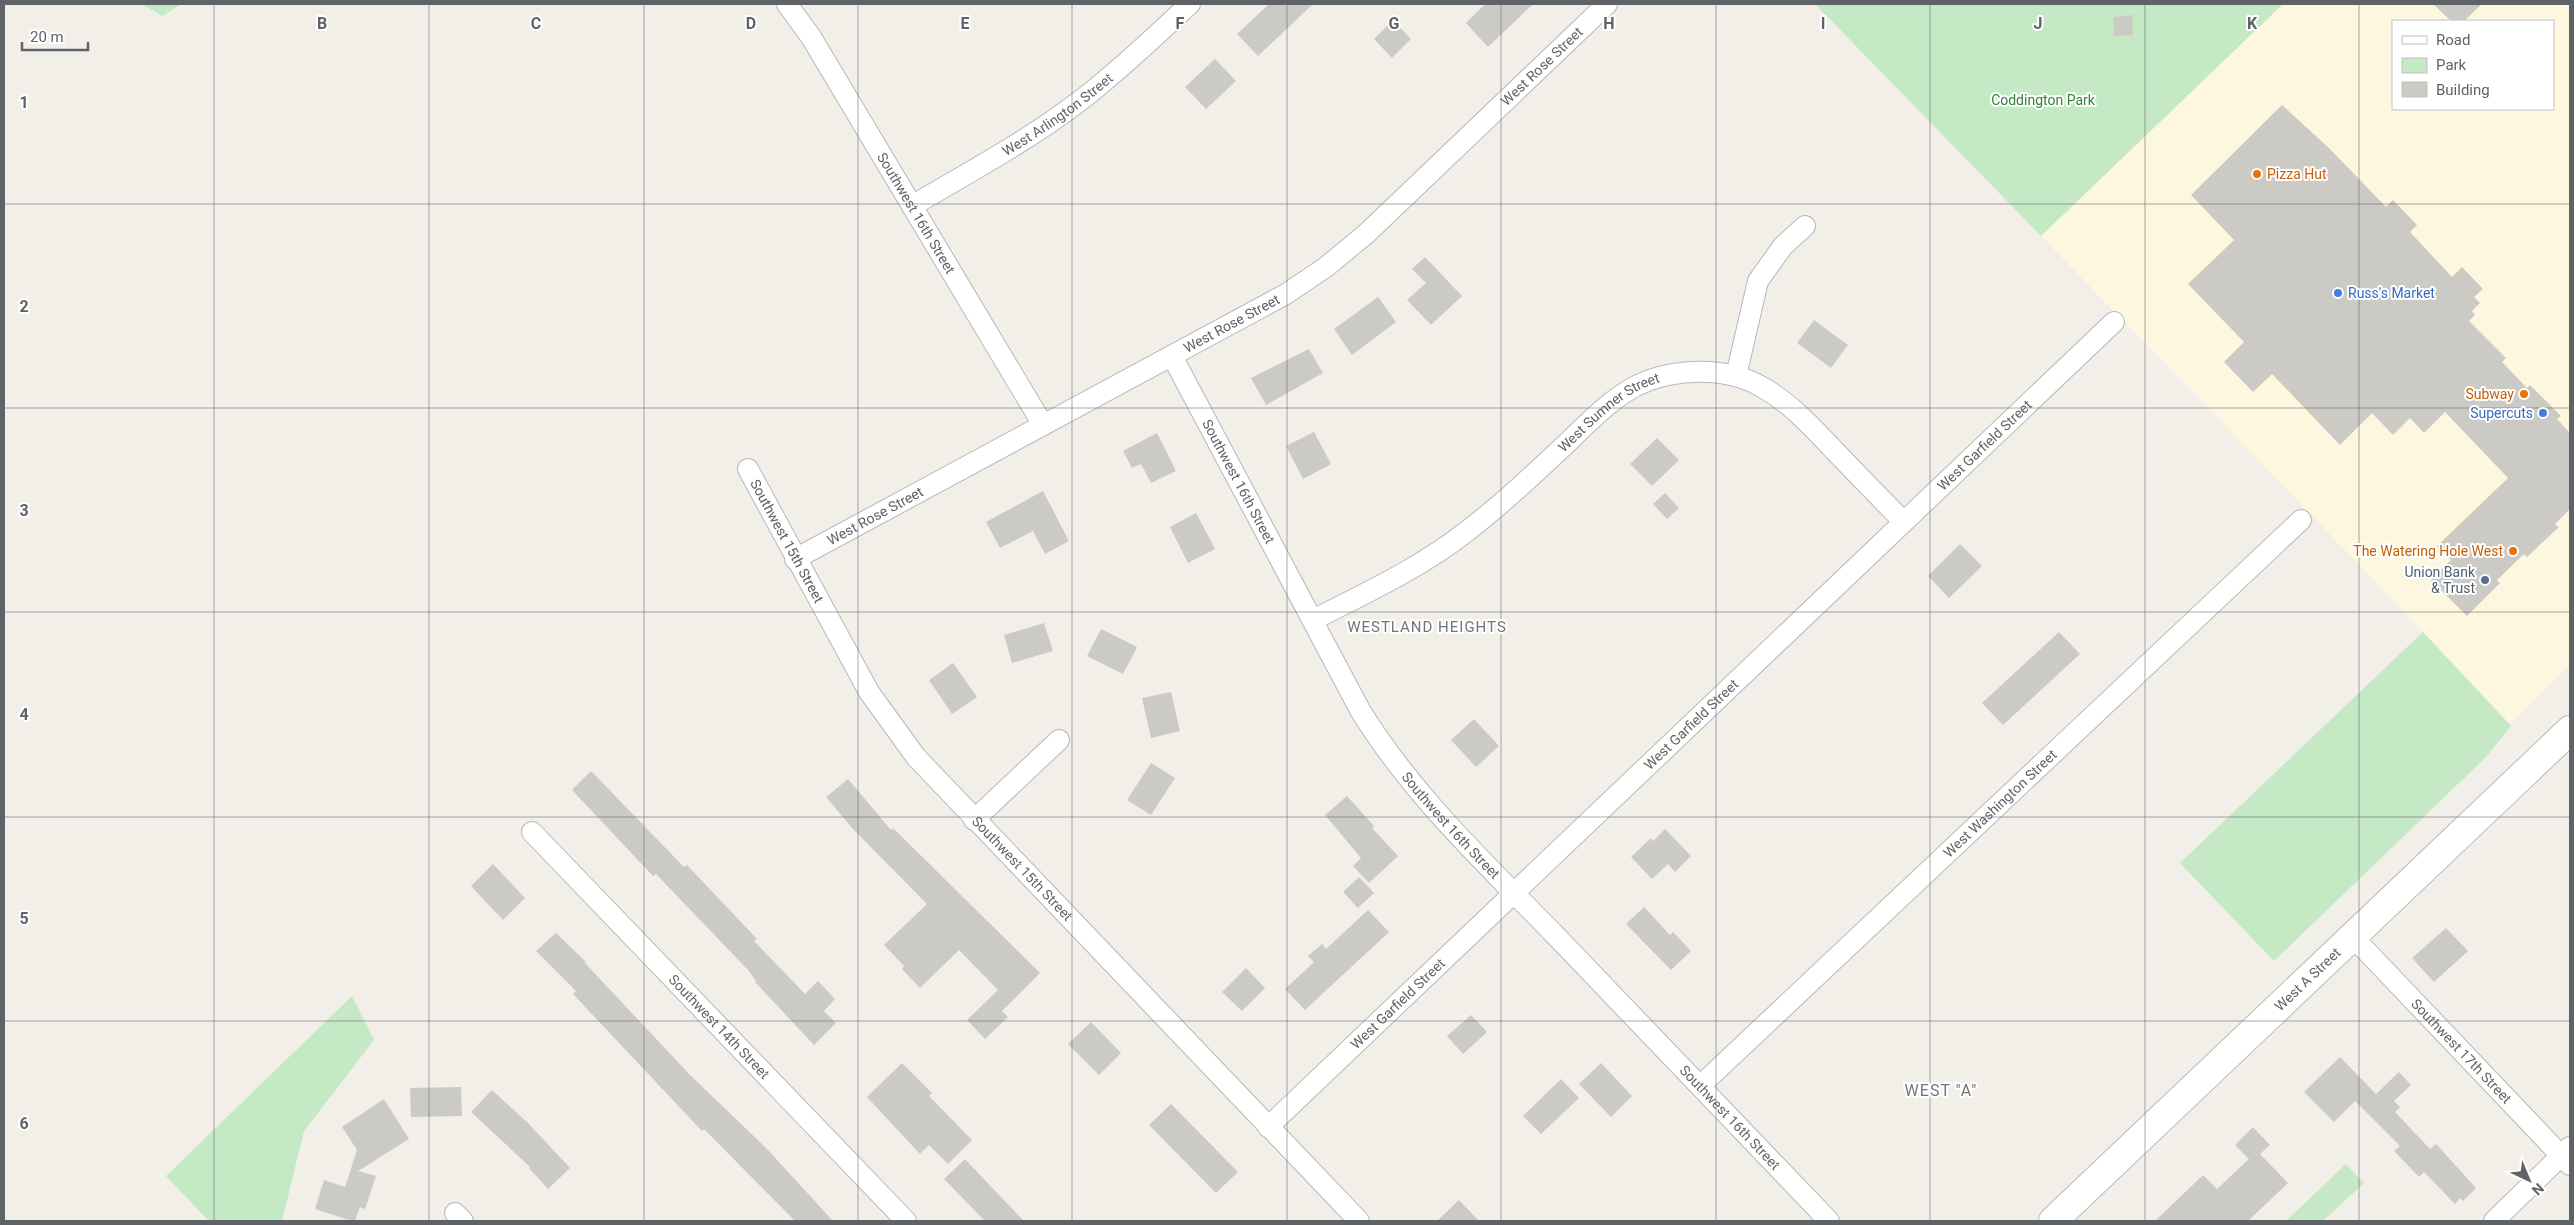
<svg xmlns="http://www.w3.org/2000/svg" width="2574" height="1225" font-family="Roboto,sans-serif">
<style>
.commercial{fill:#fef7e0;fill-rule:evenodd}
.green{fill:#c5e8c5}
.building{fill:#cccac5}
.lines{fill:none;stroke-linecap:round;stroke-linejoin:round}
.minor-casing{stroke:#b5b8bc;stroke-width:22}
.secondary-casing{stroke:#b6babf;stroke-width:30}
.minor{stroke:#fff;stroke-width:20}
.secondary{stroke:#fff;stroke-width:28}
.grid{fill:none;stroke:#5f6368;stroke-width:1;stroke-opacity:0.55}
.food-dot{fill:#e8710a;stroke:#fff;stroke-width:2}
.shop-dot{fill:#3f7fe0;stroke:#fff;stroke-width:2}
.service-dot{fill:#5c6f8a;stroke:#fff;stroke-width:2}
.labels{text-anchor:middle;stroke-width:4;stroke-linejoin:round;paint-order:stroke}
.street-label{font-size:14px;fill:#5f6368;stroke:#fff}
.park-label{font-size:14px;fill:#348238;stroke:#fff}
.food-label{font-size:14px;fill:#c56008;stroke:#fff;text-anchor:end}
.shop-label{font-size:14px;fill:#366cbe;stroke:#fff;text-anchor:start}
.service-label{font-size:14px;fill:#4e5e75;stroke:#fff;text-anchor:end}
.neighbourhood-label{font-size:15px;letter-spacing:1px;fill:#70757a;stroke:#fff}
.quarter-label{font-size:16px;letter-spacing:1px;fill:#70757a;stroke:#fff}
.grid-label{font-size:16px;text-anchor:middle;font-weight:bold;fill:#5f6368;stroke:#fff;stroke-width:4;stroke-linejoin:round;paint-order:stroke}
</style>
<rect width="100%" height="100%" fill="#f1efe8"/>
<path class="commercial" d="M2283 4H2570V665L2510 724 2290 492 2041 236ZM2393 21H2553V109H2393Z"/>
<path class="green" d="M142 4H182L162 16Z
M1815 4H2283L2041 236Z
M2423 632 2511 726 2486 757 2274 961 2180 863Z
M352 996 374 1040 304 1131 282 1221H209L166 1176Z
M2346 1164 2364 1183 2323 1221H2286Z"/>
<path class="building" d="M1269 4H1313L1258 56 1237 34Z
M1485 4H1533L1488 47 1466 23Z
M2433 4H2482L2464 21H2451Z
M2132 15 2133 35 2114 36 2113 17Z
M1393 20 1411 39 1392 58 1374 39Z
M1215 59 1236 81 1206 109 1185 87Z
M2282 105 2329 148 2386 207 2393 200 2417 225 2410 232 2452 277 2462 267 2483 289 2474 297 2480 303 2472 311 2475 315 2469 321 2506 358 2502 362 2527 388 2530 385 2561 416 2557 419 2570 433V509L2555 524 2559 527 2527 557 2524 554 2497 580 2500 583 2467 616 2431 580 2451 560 2437 546 2508 478 2445 412 2424 433 2410 418 2393 435 2372 413 2340 445 2272 374 2253 392 2224 362 2244 342 2188 284 2234 240 2191 195Z
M1425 257 1462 296 1431 325 1407 300 1426 283 1412 269Z
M1378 297 1396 322 1352 355 1334 329Z
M1814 320 1848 345 1831 368 1797 343Z
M1309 349 1323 373 1266 405 1251 378Z
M1314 432 1331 464 1303 479 1286 446Z
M1157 433 1176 471 1151 483 1141 464 1132 468 1123 451Z
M1657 438 1679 460 1652 486 1630 464Z
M1043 491 1069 541 1045 554 1033 531 1000 548 986 522Z
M1665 493 1679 508 1667 519 1653 504Z
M1196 513 1215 549 1188 563 1170 527Z
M1960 544 1982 566 1949 598 1928 576Z
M1044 623 1053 651 1012 663 1004 635Z
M1101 629 1137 647 1123 674 1087 656Z
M2059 632 2080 654 2003 725 1982 703Z
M953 663 977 697 952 714 929 680Z
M1171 692 1180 731 1151 738 1142 698Z
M1474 719 1499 746 1476 767 1451 740Z
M1151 763 1175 778 1151 815 1127 800Z
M591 771 684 867 687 865 757 939 754 941 805 994 818 981 835 999 824 1011 836 1023 814 1045 755 982 756 981 748 970 656 874 653 876 572 790Z
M848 779 891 830 893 828 1040 973 1002 1011 1008 1017 985 1039 967 1020 998 990 959 950 920 988 902 969 904 966 884 945 927 904 853 829 826 797Z
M1347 796 1374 826 1372 828 1398 856 1369 883 1353 866 1361 858 1325 815Z
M1665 829 1691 856 1675 872 1668 864 1652 879 1631 857 1651 838 1653 841Z
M493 864 525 898 503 920 471 886Z
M1359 877 1374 893 1358 908 1343 892Z
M1644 907 1670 935 1673 932 1691 951 1671 970 1626 924Z
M1368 910 1389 932 1305 1010 1285 989 1314 962 1308 956 1322 944 1326 949Z
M2446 928 2468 951 2434 982 2412 958Z
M556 933 586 962 585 963 689 1074 767 1149 833 1221H795L704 1129 702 1131 573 994 576 991 536 951Z
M1246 968 1265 988 1242 1011 1222 992Z
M1471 1015 1487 1032 1463 1054 1447 1036Z
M1091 1022 1121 1053 1099 1075 1068 1044Z
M2340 1057 2376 1094 2399 1072 2411 1085 2394 1101 2400 1107 2395 1112 2430 1149 2436 1144 2476 1188 2463 1201 2460 1198 2455 1204 2424 1172 2419 1177 2394 1151 2400 1146 2355 1101 2334 1122 2304 1092Z
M902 1063 932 1093 929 1096 972 1140 948 1164 929 1145 920 1154 867 1097Z
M1601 1063 1632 1096 1611 1117 1579 1084Z
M1561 1079 1579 1098 1541 1134 1523 1116Z
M461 1087 462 1116 411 1117 410 1088Z
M492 1090 529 1124 570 1168 548 1189 529 1168 530 1167 471 1112Z
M384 1099 409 1139 358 1171 376 1176 365 1209 360 1207 355 1221H352L315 1209 324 1180 345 1187 357 1150 342 1127Z
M1171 1104 1238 1172 1216 1193 1149 1125Z
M2253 1127 2270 1145 2260 1154 2288 1183 2248 1221H2155L2203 1175 2217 1189 2249 1159 2235 1145Z
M965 1159 999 1195 1024 1221H985L944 1179Z
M1459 1200 1479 1221H1437Z"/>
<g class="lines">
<defs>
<g id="minor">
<path id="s1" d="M787 4 811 37 1043 425"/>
<path id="s2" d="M912 206C969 172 1028 141 1081 100 1119 71 1154 37 1190 4"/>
<path id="s3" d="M1172 356 1360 710C1412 795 1486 864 1555 935 1647 1030 1738 1126 1829 1221"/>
<path d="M1736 376 1758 281 1783 246 1805 226"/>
<path id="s4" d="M748 469 869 692 916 757 1359 1221"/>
<path id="s5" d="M795 559 1286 294 1326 267 1366 234 1607 4"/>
<path id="s6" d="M1313 620C1364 594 1420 568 1466 532 1501 505 1533 475 1565 445 1587 424 1610 399 1638 385 1674 368 1726 366 1762 387 1789 402 1811 426 1832 448 1856 473 1879 497 1903 521"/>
<path d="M974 820 1059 740"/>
<path id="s7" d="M532 832 906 1221"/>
<path id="s8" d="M2354 938 2570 1165"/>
<path id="s9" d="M1700 1086 2301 520"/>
<path id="s10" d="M1268 1127 2114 322"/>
<path d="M455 1213 463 1221"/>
<path d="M2494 1221 2570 1147"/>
</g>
<g id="secondary">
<path id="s11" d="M2053 1221 2570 730"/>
</g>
</defs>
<use href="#minor" class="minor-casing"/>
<use href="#secondary" class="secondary-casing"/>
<use href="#minor" class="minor"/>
<use href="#secondary" class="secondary"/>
</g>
<path class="grid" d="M214 4V1221M429 4V1221M644 4V1221M858 4V1221M1072 4V1221M1287 4V1221M1501 4V1221M1716 4V1221M1930 4V1221M2145 4V1221M2359 4V1221M4 204H2570M4 408H2570M4 612H2570M4 817H2570M4 1021H2570"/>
<g class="food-dot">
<circle cx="2257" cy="174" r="5"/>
<circle cx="2524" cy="394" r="5"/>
<circle cx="2513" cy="551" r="5"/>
</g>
<g class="shop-dot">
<circle cx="2338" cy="293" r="5"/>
<circle cx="2543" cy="413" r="5"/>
</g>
<circle class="service-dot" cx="2485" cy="580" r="5"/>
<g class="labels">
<g class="street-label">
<text dy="5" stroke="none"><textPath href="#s5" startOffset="901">West Rose Street</textPath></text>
<text dy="5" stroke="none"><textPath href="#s2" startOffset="172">West Arlington Street</textPath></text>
<text dy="5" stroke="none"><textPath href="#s1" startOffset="246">Southwest 16th Street</textPath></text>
<text dy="5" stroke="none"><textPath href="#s5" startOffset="496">West Rose Street</textPath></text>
<text dy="5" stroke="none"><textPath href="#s6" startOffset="364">West Sumner Street</textPath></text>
<text dy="5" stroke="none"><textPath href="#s10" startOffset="989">West Garfield Street</textPath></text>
<text dy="5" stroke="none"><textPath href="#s3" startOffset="142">Southwest 16th Street</textPath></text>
<text dy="5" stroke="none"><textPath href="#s5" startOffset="91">West Rose Street</textPath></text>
<text dy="5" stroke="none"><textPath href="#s4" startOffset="82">Southwest 15th Street</textPath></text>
<text dy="5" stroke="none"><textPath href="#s10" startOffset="584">West Garfield Street</textPath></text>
<text dy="5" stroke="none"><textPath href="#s9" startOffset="412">West Washington Street</textPath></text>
<text dy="5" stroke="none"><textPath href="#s3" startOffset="548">Southwest 16th Street</textPath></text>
<text dy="5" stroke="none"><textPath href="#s4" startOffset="488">Southwest 15th Street</textPath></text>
<text dy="5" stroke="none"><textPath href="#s11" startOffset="351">West A Street</textPath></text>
<text dy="5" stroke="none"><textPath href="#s10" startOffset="179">West Garfield Street</textPath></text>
<text dy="5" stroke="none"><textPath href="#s7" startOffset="270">Southwest 14th Street</textPath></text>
<text dy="5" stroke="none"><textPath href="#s8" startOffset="156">Southwest 17th Street</textPath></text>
<text dy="5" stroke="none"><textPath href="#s3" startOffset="952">Southwest 16th Street</textPath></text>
</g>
<g class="park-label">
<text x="2043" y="105">Coddington Park</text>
</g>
<g class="food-label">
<text x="2267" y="179" text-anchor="start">Pizza Hut</text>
<text x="2514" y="399">Subway</text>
<text x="2503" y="556">The Watering Hole West</text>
</g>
<g class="shop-label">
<text x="2348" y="298">Russ's Market</text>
<text x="2533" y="418" text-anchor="end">Supercuts</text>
</g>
<g class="service-label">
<text x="2475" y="577">Union Bank<tspan x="2475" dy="16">&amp; Trust</tspan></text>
</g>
<g class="neighbourhood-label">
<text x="1427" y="632">WESTLAND HEIGHTS</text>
</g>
<g class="quarter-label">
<text x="1941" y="1096">WEST "A"</text>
</g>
</g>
<g class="grid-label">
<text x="322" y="29">B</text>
<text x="536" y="29">C</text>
<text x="751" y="29">D</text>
<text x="965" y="29">E</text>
<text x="1180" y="29">F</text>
<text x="1394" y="29">G</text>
<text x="1609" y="29">H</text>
<text x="1823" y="29">I</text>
<text x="2038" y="29">J</text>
<text x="2252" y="29">K</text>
<text x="24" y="108">1</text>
<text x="24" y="312">2</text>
<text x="24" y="516">3</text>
<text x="24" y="720">4</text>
<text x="24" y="924">5</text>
<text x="24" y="1129">6</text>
</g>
<rect width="2574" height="1225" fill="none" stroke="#5f6368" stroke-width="10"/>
<rect x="2392" y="20" width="162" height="90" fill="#ffffff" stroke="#bfc1c3"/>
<rect x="2402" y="36" width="25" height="8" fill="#ffffff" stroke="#bfc1c3"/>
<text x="2436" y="45" font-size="15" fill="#5f6368">Road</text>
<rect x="2402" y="58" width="25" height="15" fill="#c5e8c5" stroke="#bfc1c3"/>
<text x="2436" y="70" font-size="15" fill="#5f6368">Park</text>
<rect x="2402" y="82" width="25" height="15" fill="#cccac5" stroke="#bfc1c3"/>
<text x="2436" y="95" font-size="15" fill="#5f6368">Building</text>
<g transform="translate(2529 1180) rotate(136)" stroke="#ffffff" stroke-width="4" paint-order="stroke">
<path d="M0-4L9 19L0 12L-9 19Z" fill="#5f6368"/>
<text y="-8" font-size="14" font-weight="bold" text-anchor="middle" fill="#5f6368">N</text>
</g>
<path d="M22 42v8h66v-8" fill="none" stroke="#5f6368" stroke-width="2.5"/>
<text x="30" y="42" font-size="15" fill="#5f6368" stroke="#ffffff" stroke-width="4" paint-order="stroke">20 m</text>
</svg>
